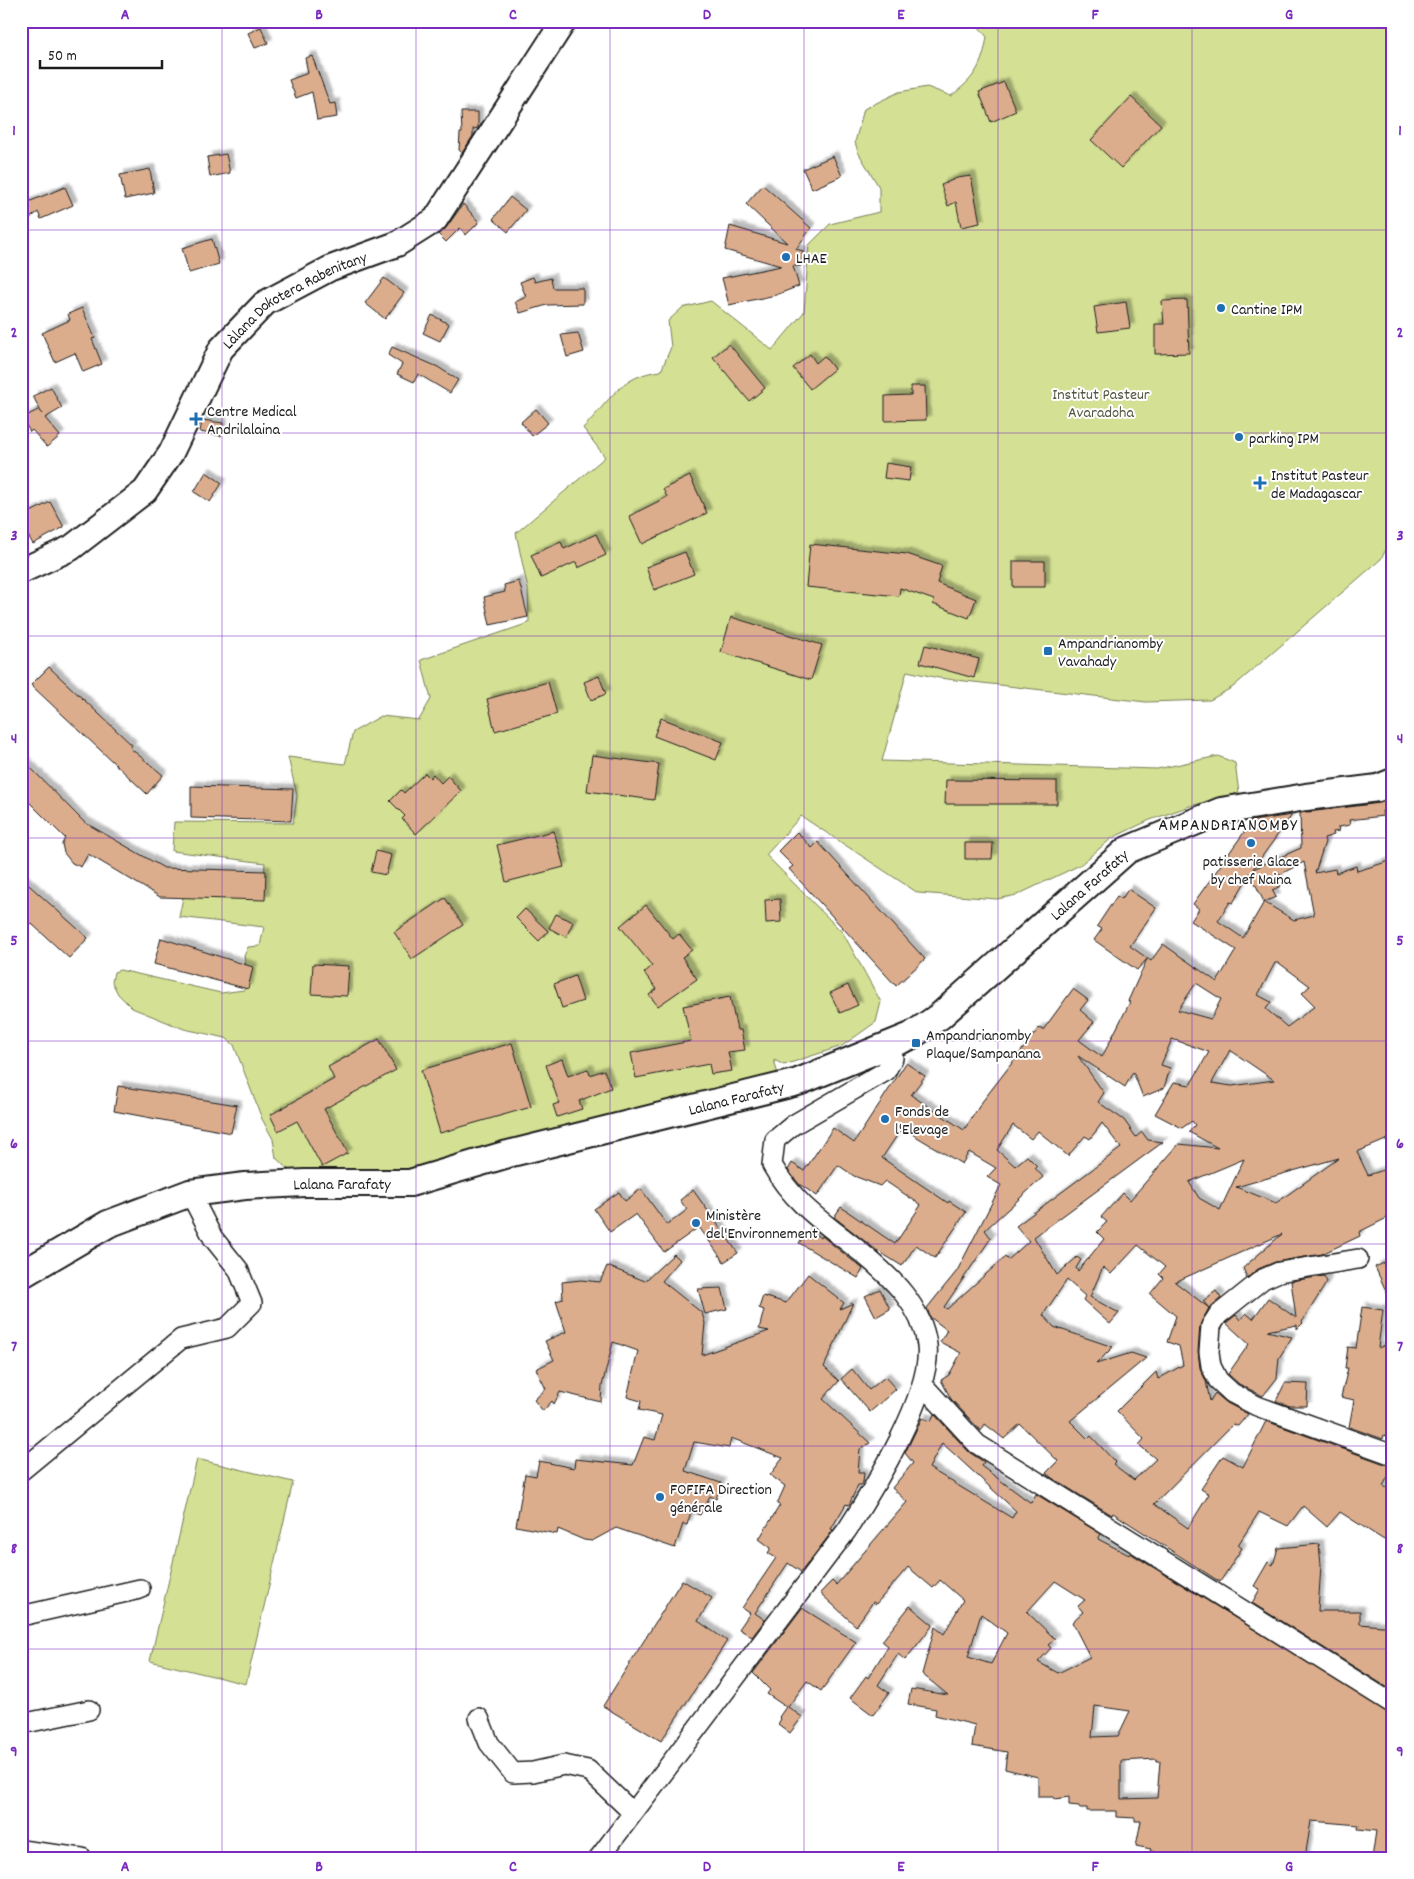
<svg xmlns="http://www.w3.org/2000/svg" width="1414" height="1879" font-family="Dekko,sans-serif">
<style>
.green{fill:#d4e093;stroke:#787e58}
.building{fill:#dcad8d;stroke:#1c1c1c;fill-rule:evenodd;filter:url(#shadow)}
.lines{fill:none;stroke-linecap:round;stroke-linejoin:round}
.minor-casing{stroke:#1c1c1c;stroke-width:22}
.tertiary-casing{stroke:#1c1c1c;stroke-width:28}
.secondary-casing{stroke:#1c1c1c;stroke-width:30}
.minor{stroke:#fff;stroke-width:19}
.tertiary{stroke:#fff;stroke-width:24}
.secondary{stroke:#fff;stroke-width:26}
.grid{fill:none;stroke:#7b2cbf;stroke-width:1;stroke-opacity:0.55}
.poi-dot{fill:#1f6fb2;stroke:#fff;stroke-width:2}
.labels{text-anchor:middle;stroke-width:4;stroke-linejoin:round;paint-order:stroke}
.poi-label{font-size:16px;fill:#1c1c1c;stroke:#fff;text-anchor:start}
.street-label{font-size:16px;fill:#1c1c1c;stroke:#fff}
.park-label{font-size:16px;fill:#535740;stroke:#fff}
.neighbourhood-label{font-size:18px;letter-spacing:1px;fill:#1c1c1c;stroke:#fff}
.neatline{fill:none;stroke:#7b2cbf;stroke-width:2}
.grid-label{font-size:16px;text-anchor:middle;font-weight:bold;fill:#7b2cbf}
</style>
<defs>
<filter id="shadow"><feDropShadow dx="4.5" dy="-4.5" stdDeviation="1" flood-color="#0004"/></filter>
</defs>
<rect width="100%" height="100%" fill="#fff"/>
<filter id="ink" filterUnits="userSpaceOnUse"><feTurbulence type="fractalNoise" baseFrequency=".02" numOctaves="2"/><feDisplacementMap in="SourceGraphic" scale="10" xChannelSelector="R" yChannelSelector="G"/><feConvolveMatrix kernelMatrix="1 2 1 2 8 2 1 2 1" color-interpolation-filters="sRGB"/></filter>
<g filter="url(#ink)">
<path class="green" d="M974 21H1393V536L1381 559 1233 687 1210 700 1146 702 939 678 907 671 882 761 1157 769 1218 756 1235 763 1239 793 1190 806 1150 820 1112 838 1080 865 1017 895 997 899 918 893 801 816 766 855 843 933 881 1002 876 1022 842 1046 784 1065 774 1060 780 1082 437 1170 314 1177 288 1169 276 1158 273 1139 262 1119 234 1045 226 1038 184 1029 132 1008 118 994 112 982 114 972 120 970 221 993 244 990 247 970 244 956 248 947 260 946 264 927 179 917 185 888 263 893 265 863 172 851 174 822 293 823 297 796 288 757 345 764 353 732 381 716 419 720 431 699 421 660 529 623 528 590 516 533 605 457 583 428C609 402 620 375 661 371L671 347 668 321 682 308 711 301 772 350 804 312 809 245 830 224 879 212V187L858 152 855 142 864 109 899 92 927 87 951 96C975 78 982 66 987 37Z
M197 1459 293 1482 246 1684 150 1661Z"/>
<path class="building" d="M261 27 268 43 255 48 248 33Z
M312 56 330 104 335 103 337 117 317 120 312 92 296 98 289 80 308 73 305 58Z
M1004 82 1016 111 991 122 979 92Z
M1131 97 1161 125 1121 168 1091 140Z
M461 112H478V128L473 129V136L462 153 459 150 460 133H462Z
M226 154 230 173 210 177 207 157Z
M833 156 842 176 812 189 803 169Z
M150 169 154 193 125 199 120 175Z
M971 176 980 223 961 227 956 202 948 206 941 185 957 178Z
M763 185 811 228 796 249 803 251 801 266H793L799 286 776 295 729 305 722 278 781 266 725 250 730 226 787 243 746 204Z
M65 187 73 205 41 219 38 212 21 225V205Z
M510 197 526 210 508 232 493 219Z
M463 204 479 222 466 235 460 228 446 242 438 234 446 228Z
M212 239 219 264 189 273 182 248Z
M533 277 535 282 551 278 553 288H583V304L547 305 520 313 515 302 526 297 520 282Z
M384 278 404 293 385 319 365 303Z
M1187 300 1189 353 1155 354V324H1164L1162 301Z
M1126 302 1130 328 1098 332 1094 307Z
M82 308 95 338 92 339 102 364 83 372 75 353 55 362 42 333 70 320 68 314Z
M432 315 449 324 440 341 423 333Z
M578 333 584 352 567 357 561 335Z
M729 344 765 388 749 401 713 357Z
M392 347 438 367 458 380 450 393 418 374 414 382 397 374 402 364 388 355Z
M810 354 816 363 824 356 834 369 810 389 793 368Z
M911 386H925L926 420 885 421V396L911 395Z
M51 387 62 408 45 418 60 436 47 447 32 430 30 432 22 418 38 410 42 414 33 396Z
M536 409 548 423 532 436 521 422Z
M202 420 223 423 221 436 200 432Z
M886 463 911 467 909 481 884 478Z
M206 472 222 483 210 502 194 492Z
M690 476 707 513 642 544 629 516 667 497 663 489Z
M50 502 64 527 33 544 21 524V517Z
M596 534 606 555 578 568 576 562 541 578 531 555 561 542 564 549Z
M810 544 907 554 942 566 937 583 976 599 969 618 933 604 934 600 900 588 899 596 806 587Z
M685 552 694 574 654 590 646 567Z
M1013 561H1045V587H1013Z
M519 581 528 617 490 625 484 597 505 592 504 585Z
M731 617 822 645 811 680 721 652Z
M925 645 979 659 974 678 920 663Z
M49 667 132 745 130 748 163 775 147 794 31 685Z
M599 676 606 694 591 700 584 682Z
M548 682 557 714 495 731 487 699Z
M661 718 723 742 716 760 654 736Z
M592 755 659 764 654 800 587 791Z
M21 758 84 822 164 868 266 871 265 900 160 897 88 854 81 867 72 863 64 853 62 844 65 838 21 794Z
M425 773 430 778 433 774 441 783 448 776 461 791 416 834 402 819 405 816 390 801 401 790 404 793Z
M946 780 1057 781V804H945Z
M191 786 293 789 291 821 191 818Z
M1393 798V810L1382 811 1383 816 1349 820 1350 825 1338 827 1339 831 1333 832 1334 835 1324 838 1325 842 1315 873 1335 869 1336 873 1356 866 1357 871 1393 860V1137L1357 1152 1368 1175 1393 1167V1215L1359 1232 1360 1236 1322 1254 1275 1262 1258 1269 1247 1278 1243 1268 1282 1234 1175 1282 1209 1308 1200 1325 1198 1351 1200 1368 1206 1381 1210 1401 1215 1393 1227 1403 1248 1414 1238 1426 1233 1424 1154 1504 1188 1528 1209 1494 1201 1489 1223 1456 1243 1467 1266 1421 1393 1467 1383 1486 1393 1491V1527L1384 1540 1340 1512 1327 1527 1303 1506 1288 1526 1259 1512 1238 1545 1242 1548 1220 1582 1113 1513 1112 1515 1052 1478 1046 1473 1058 1461 1020 1424 1004 1439 985 1424 981 1431 951 1399 941 1380 949 1375 961 1353 940 1342 947 1330 930 1317 927 1308 957 1271 1001 1185 987 1177 996 1168 969 1152 962 1164 902 1128 882 1158 948 1203 949 1201 966 1212 935 1258 916 1245 902 1266 875 1249 834 1217 841 1207 895 1244 921 1205 885 1181 880 1186 854 1176 838 1165 817 1196 799 1184 788 1170 792 1163 804 1171 833 1128 854 1143 906 1063 925 1076 911 1095 964 1130 982 1102 1039 1028 1043 1030 1073 989 1088 1000 1080 1010 1094 1022 1079 1040 1102 1057 1130 1002 1128 1001 1147 959 1137 970 1094 940 1102 929 1097 926 1117 896 1122 899 1128 889 1156 908 1130 946 1151 961 1163 944 1217 982 1236 950 1191 921 1199 909 1193 904 1252 821 1292 815 1253 869 1301 848 1300 813 1380 803ZM1304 862 1314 915 1294 920 1264 902 1276 897 1272 890 1281 886 1277 876ZM1250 873 1264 902 1243 938 1218 921 1230 902 1233 903ZM1275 963H1279L1310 986 1302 993 1315 1006 1287 1027 1266 1009 1271 1002 1258 995ZM1196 983 1221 999 1211 1019 1178 1010ZM1172 1039 1209 1052 1190 1085 1174 1082 1155 1114 1182 1128 1192 1121 1195 1125 1189 1132 1218 1148 1179 1144 1130 1200 1123 1193 1101 1217 1107 1222 1097 1232 1104 1239 1078 1271 1076 1268 1081 1260 1077 1257 1057 1275 1034 1237 1163 1142 1148 1140 1142 1132 1136 1137 1124 1120 1098 1102 1104 1093 1078 1056 1125 1087 1133 1072 1143 1097 1164 1088 1170 1068 1161 1065ZM1230 1050 1274 1080 1232 1086 1212 1083ZM1102 1123 1121 1148 1016 1226 1029 1241 1008 1260 1005 1257 947 1309 944 1307 991 1238 985 1230 1043 1177 1035 1168 1037 1166 1027 1156 1015 1166 997 1150 1013 1125 1031 1139 1038 1131 1068 1156 1085 1136 1090 1139ZM1339 1158 1276 1203 1236 1187ZM1244 1159 1220 1210 1199 1198 1189 1182ZM1138 1245 1165 1267 1159 1274 1163 1278 1150 1294 1176 1316 1167 1342 1179 1346 1183 1365 1158 1379 1156 1372 1117 1411 1144 1439 1139 1445 1156 1459 1134 1480 1113 1464 1115 1462 1091 1436 1088 1439 1070 1421 1146 1358 1131 1353 1096 1364 1113 1347 1054 1327 1043 1315 1067 1280 1085 1296 1083 1300 1110 1324 1119 1313 1090 1297 1103 1267 1111 1274Z
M554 831 564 867 506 882 497 845Z
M797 832 812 848 818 842 925 959 896 986 789 869 793 866 778 851Z
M965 843H993L992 859H965Z
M376 851 391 855 386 875 371 872Z
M21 878 88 938 69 958 21 914Z
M445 898 463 925 412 959 394 932Z
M780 899 781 922 766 923 765 900Z
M646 905 673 939 679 934 692 950 682 957 697 979 658 1006 649 995 657 989 644 973 652 966 620 926Z
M525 909 548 931 539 941 516 918Z
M556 914 573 922 566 937 549 928Z
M161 938 253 967 248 989 154 964Z
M313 964 349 966 347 996 311 994Z
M575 976 583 1001 562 1008 554 984Z
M848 985 858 1005 840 1013 830 993Z
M730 997 737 1030H741L745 1050 728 1052 732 1071 711 1074 709 1064 636 1078 631 1053 691 1041 683 1006Z
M379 1039 396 1070 324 1109 348 1153 322 1167 297 1121 278 1131 270 1115 334 1079 328 1067Z
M512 1043 531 1107 440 1133 421 1070Z
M562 1059 568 1076 588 1069 590 1075 604 1070 611 1088 579 1101 582 1109 557 1117 553 1105 559 1103 546 1065Z
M118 1086 237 1105 231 1133 114 1111Z
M641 1189 667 1225 687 1210 680 1200 693 1190 738 1253 724 1262 699 1227 664 1252 636 1214 610 1232 594 1209 619 1192 625 1201Z
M808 1230 821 1238 822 1236 863 1269 858 1278 799 1243Z
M674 1254 680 1260 662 1281 702 1313 705 1323 702 1355 769 1331 759 1329 764 1310 759 1308 763 1296 786 1303 808 1274 844 1303 840 1309 853 1303 824 1367 839 1381 823 1399 870 1443 860 1449 858 1473H864L863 1482 861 1485H858L849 1505 846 1504 831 1529 833 1530 831 1533 801 1572 788 1563 755 1613 765 1620 752 1637 739 1629 750 1613 742 1608 776 1558 768 1553 771 1548 759 1539 780 1505 777 1504 785 1486 770 1475 783 1458 731 1438 729 1448 694 1442 685 1471 721 1483 716 1499 710 1496 700 1515 691 1512 687 1525 683 1524 675 1548 616 1528 592 1541 584 1540 558 1529 557 1534 516 1526 525 1474 536 1476 539 1461 574 1468 575 1459 633 1465 644 1437 655 1440 662 1415 639 1410 641 1401 627 1397 638 1351 613 1342 602 1386 601 1402 560 1392 554 1404 552 1401 543 1411 534 1400 546 1389 536 1369 554 1360 545 1341 566 1332 556 1301 563 1299 562 1282 581 1280 600 1282 607 1266 645 1281Z
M1393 1259V1306L1375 1267Z
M1324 1276 1327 1282 1302 1322 1303 1323 1297 1329V1325L1267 1331 1292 1337 1279 1358 1277 1378 1263 1396 1239 1384 1228 1374 1249 1344 1226 1323 1236 1315 1240 1320 1246 1313 1253 1319 1268 1298 1296 1318 1291 1281Z
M722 1288 727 1309 705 1314 698 1289Z
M880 1289 890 1309 876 1317 865 1296Z
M1216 1291 1221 1298 1209 1308 1203 1301Z
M1362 1307 1383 1310 1378 1348 1393 1342V1438L1384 1435 1383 1439 1349 1427 1354 1400 1341 1397 1348 1368H1345L1348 1347 1356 1348Z
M852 1369 869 1390 885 1377 896 1389 870 1412 841 1379Z
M1285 1383 1308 1384 1307 1406H1290L1276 1401Z
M934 1414 969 1452 984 1462 981 1466 1031 1503 1036 1494 1101 1534 1098 1539 1129 1555 1130 1553 1393 1715V1858H1372L1376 1831 1358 1829 1359 1825 1311 1821 1305 1858H1167L1163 1854 1150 1851 1151 1849 1136 1846 1141 1821H1135V1818L1116 1817V1811H1087V1808H1079V1806L1069 1805V1797L1055 1799 1054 1797H1038V1777L1005 1769 1007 1752 972 1746 975 1725 935 1715 936 1709 908 1704 911 1689 948 1695 922 1674 935 1627 944 1634 963 1600 940 1580 933 1588 908 1567 876 1604 873 1602 856 1626 820 1593 832 1581 836 1585 907 1502 892 1488 913 1463 905 1453 922 1418 931 1421ZM942 1443 1016 1511 1012 1518 929 1468ZM1055 1581 1085 1600 1078 1606 1083 1612 1072 1622 1090 1657 1058 1673 1038 1662 1051 1648 1048 1645 1055 1639 1027 1612ZM981 1614 1007 1633 991 1664 968 1657ZM1095 1706 1130 1711 1118 1736 1092 1737ZM1157 1759V1761H1160L1157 1798 1121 1799V1761Z
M1319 1544 1321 1565 1318 1611H1360V1624L1393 1627V1691L1252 1603 1260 1589 1254 1586 1268 1562 1273 1565 1278 1548Z
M682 1580 712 1598 698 1621 727 1641 661 1741 603 1706Z
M910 1606 933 1625 905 1660 898 1654 878 1685 889 1693 873 1715 850 1698 866 1676 868 1678 888 1646 882 1641Z
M802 1608 856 1642 821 1691 807 1681 788 1707 802 1717 790 1733 778 1724 781 1719 779 1717 786 1707 767 1694 770 1690 753 1673Z"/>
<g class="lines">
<defs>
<path id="minor" d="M1358 1259 1279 1272 1263 1279 1218 1315 1211 1326 1209 1352 1211 1366 1218 1380 1232 1393 1257 1406 1393 1455
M922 1384 977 1444 1393 1704
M21 1471 181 1339 227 1328 252 1303 238 1269 213 1238 190 1193
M21 1616 140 1589
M479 1718 489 1743 513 1773 533 1772 564 1765 588 1770 633 1813
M21 1724 89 1710
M21 1850 82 1858
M599 1858 847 1530C873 1490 933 1392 927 1345 922 1306 891 1277 863 1254 828 1225 795 1206 772 1165L775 1140 793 1125 886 1071 893 1058 888 1045"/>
<g id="tertiary">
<path id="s1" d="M21 571 71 548 145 491 171 453 221 349 265 303 331 268 397 244 435 220 564 21"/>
</g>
<g id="secondary">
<path id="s2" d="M21 1275 108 1224 190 1193 245 1186 305 1183H410L508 1154 798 1082 911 1036 940 1016 1127 850 1221 811 1306 797 1378 788 1393 782"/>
</g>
</defs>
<use href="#minor" class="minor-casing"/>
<use href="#tertiary" class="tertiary-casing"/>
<use href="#secondary" class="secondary-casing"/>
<use href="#minor" class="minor"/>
<use href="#tertiary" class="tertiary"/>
<use href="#secondary" class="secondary"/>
</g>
</g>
<path class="grid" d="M222 21V1858M416 21V1858M610 21V1858M804 21V1858M998 21V1858M1192 21V1858M21 230H1393M21 433H1393M21 636H1393M21 838H1393M21 1041H1393M21 1244H1393M21 1446H1393M21 1649H1393"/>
<g class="poi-dot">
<circle cx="786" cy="257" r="5"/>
<circle cx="1221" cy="308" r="5"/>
<path d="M193.5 411.5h5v5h5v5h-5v5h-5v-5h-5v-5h5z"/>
<circle cx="1239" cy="437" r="5"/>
<path d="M1257.5 475.5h5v5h5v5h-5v5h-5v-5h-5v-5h5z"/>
<rect x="1043" y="646" width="10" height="10" rx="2.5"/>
<circle cx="1251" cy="843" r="5"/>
<rect x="911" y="1038" width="10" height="10" rx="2.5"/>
<circle cx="885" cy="1119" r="5"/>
<circle cx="696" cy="1223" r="5"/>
<circle cx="660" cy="1497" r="5"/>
</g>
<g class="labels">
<g class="poi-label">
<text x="796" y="263">LHAE</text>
<text x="1231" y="314">Cantine IPM</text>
<text x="207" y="416">Centre Medical<tspan x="207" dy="18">Andrilalaina</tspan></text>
<text x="1249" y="443">parking IPM</text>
<text x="1271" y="480">Institut Pasteur<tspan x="1271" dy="18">de Madagascar</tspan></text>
<text x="1058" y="648">Ampandrianomby<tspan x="1058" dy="18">Vavahady</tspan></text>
<text x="1251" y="866" text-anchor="middle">patisserie Glace<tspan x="1251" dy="18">by chef Naina</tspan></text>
<text x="926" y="1040">Ampandrianomby<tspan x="926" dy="18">Plaque/Sampanana</tspan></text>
<text x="895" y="1116">Fonds de<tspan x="895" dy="18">l'Elevage</tspan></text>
<text x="706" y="1220">Ministère<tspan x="706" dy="18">del'Environnement</tspan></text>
<text x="670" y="1494">FOFIFA Direction<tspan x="670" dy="18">générale</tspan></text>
</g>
<g class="street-label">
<text dy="6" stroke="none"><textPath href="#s1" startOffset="400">Làlana Dokotera Rabenitany</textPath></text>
<text dy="6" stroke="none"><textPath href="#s2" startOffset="1166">Lalana Farafaty</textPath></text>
<text dy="6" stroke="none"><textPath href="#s2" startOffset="746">Lalana Farafaty</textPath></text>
<text dy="6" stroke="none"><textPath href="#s2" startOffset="341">Lalana Farafaty</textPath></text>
</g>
<g class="park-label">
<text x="1101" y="399">Institut Pasteur<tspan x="1101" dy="18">Avaradoha</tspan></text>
</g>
<g class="neighbourhood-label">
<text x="1228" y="830">AMPANDRIANOMBY</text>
</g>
</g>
<rect width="1414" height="1879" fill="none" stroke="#fff" stroke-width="55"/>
<path d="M40 60v8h122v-8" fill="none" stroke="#1c1c1c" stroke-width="2.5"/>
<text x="48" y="60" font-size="15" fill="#1c1c1c" stroke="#ffffff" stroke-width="4" paint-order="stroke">50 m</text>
<rect x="28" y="28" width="1358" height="1824" class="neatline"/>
<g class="grid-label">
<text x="125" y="19">A</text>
<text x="319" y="19">B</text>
<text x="513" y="19">C</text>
<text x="707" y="19">D</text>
<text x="901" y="19">E</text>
<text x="1095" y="19">F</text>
<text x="1289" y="19">G</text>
<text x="14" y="135">1</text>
<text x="1400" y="135">1</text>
<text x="14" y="337">2</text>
<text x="1400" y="337">2</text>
<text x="14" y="540">3</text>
<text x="1400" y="540">3</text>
<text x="14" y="743">4</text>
<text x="1400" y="743">4</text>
<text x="14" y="945">5</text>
<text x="1400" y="945">5</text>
<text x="14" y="1148">6</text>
<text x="1400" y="1148">6</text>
<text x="14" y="1351">7</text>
<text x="1400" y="1351">7</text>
<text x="14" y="1553">8</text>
<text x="1400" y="1553">8</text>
<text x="14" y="1756">9</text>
<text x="1400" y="1756">9</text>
<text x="125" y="1871">A</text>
<text x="319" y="1871">B</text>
<text x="513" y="1871">C</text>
<text x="707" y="1871">D</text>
<text x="901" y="1871">E</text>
<text x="1095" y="1871">F</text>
<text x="1289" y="1871">G</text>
</g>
</svg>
